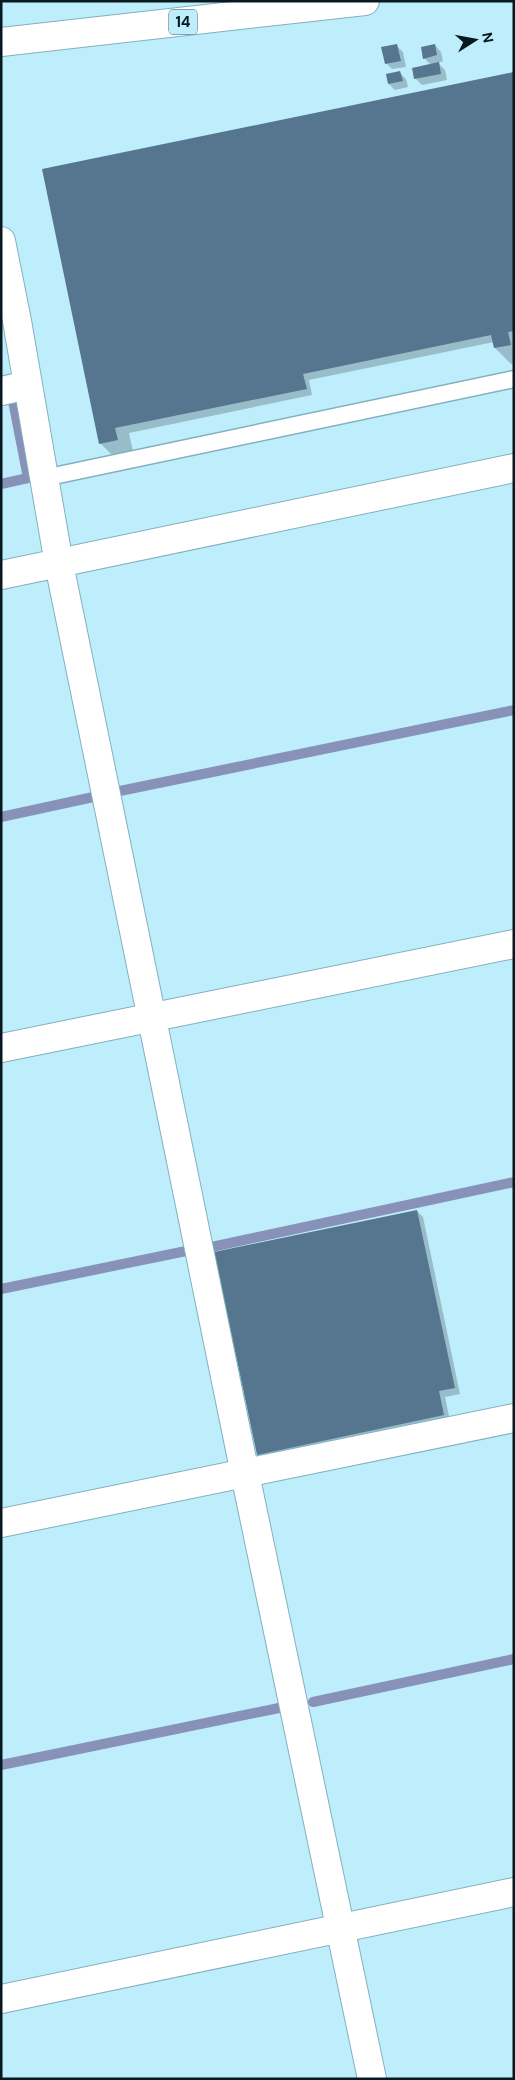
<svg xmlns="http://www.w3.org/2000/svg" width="515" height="2080" font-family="'DM Sans',sans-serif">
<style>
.shadow{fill:#0003}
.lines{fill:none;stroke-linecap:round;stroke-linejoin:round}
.stream{stroke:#8892b9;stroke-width:10}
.building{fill:#55768e}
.lane-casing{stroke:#83b0bf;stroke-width:19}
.street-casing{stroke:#83b0bf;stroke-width:30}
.primary-casing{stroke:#83b0bf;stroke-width:30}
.lane{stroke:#fff;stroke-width:16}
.street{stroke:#fff;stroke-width:28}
.primary{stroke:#fff;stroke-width:28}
.labels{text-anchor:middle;stroke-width:4.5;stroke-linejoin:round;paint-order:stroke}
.shield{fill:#beedfc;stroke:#3e5961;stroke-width:1}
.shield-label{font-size:15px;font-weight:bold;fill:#07191e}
</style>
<rect width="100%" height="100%" fill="#beedfc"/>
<path class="shadow" d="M435 45 441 52 443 61 438 63 445 70 447 80 422 85 416 79 431 65 424 58Z
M397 46 403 52 406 67 392 69 386 63Z
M400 73 406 79 408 87 395 90 389 84 387 75Z
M514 73V363L511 364 495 348 494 342 309 380 312 395 129 433 134 456 116 459 100 443 44 170Z
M417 1211 423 1217 460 1394 445 1397 450 1421 264 1460 258 1454Z"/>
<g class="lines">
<path class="stream" d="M1 484 28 478 13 401
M115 792 514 710
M1 817 98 796
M207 1248 514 1182
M1 1289 191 1250
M313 1702 514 1659
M1 1765 279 1708"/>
</g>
<path class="building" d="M397 44 401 61 385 64 381 47Z
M435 44 437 55 423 59 421 47Z
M439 62 441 74 414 79 412 68Z
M400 71 403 81 388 84 386 74Z
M514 72V331L508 332 511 345 494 348 491 335 303 374 307 389 115 428 118 440 99 444 42 169Z
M417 1210 455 1388 439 1391 444 1415 257 1455 214 1252Z"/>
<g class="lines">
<defs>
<path id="lane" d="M44 478 514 379"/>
<path id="street" d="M1 241 17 321 59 564 245 1474 372 2079
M1 391 28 385
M1 575 514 468
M1 1048 514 944
M1 1523 514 1418
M1 1999 514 1892"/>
<path id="primary" d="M1 42 365 1"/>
</defs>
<use href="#lane" class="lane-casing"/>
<use href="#street" class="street-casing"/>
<use href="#primary" class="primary-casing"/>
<use href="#lane" class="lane"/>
<use href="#street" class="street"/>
<use href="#primary" class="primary"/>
</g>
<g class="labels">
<rect class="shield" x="169" y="9.5" width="28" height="25" rx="4"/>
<g class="shield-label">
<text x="183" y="27">14</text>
</g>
</g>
<rect width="515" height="2080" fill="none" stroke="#07191e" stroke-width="5"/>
<g transform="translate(475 40) rotate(79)" stroke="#beedfc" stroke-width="4" paint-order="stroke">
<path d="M0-4L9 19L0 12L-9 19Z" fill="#07191e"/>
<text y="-8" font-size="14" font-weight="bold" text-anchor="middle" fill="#07191e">N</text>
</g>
</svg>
